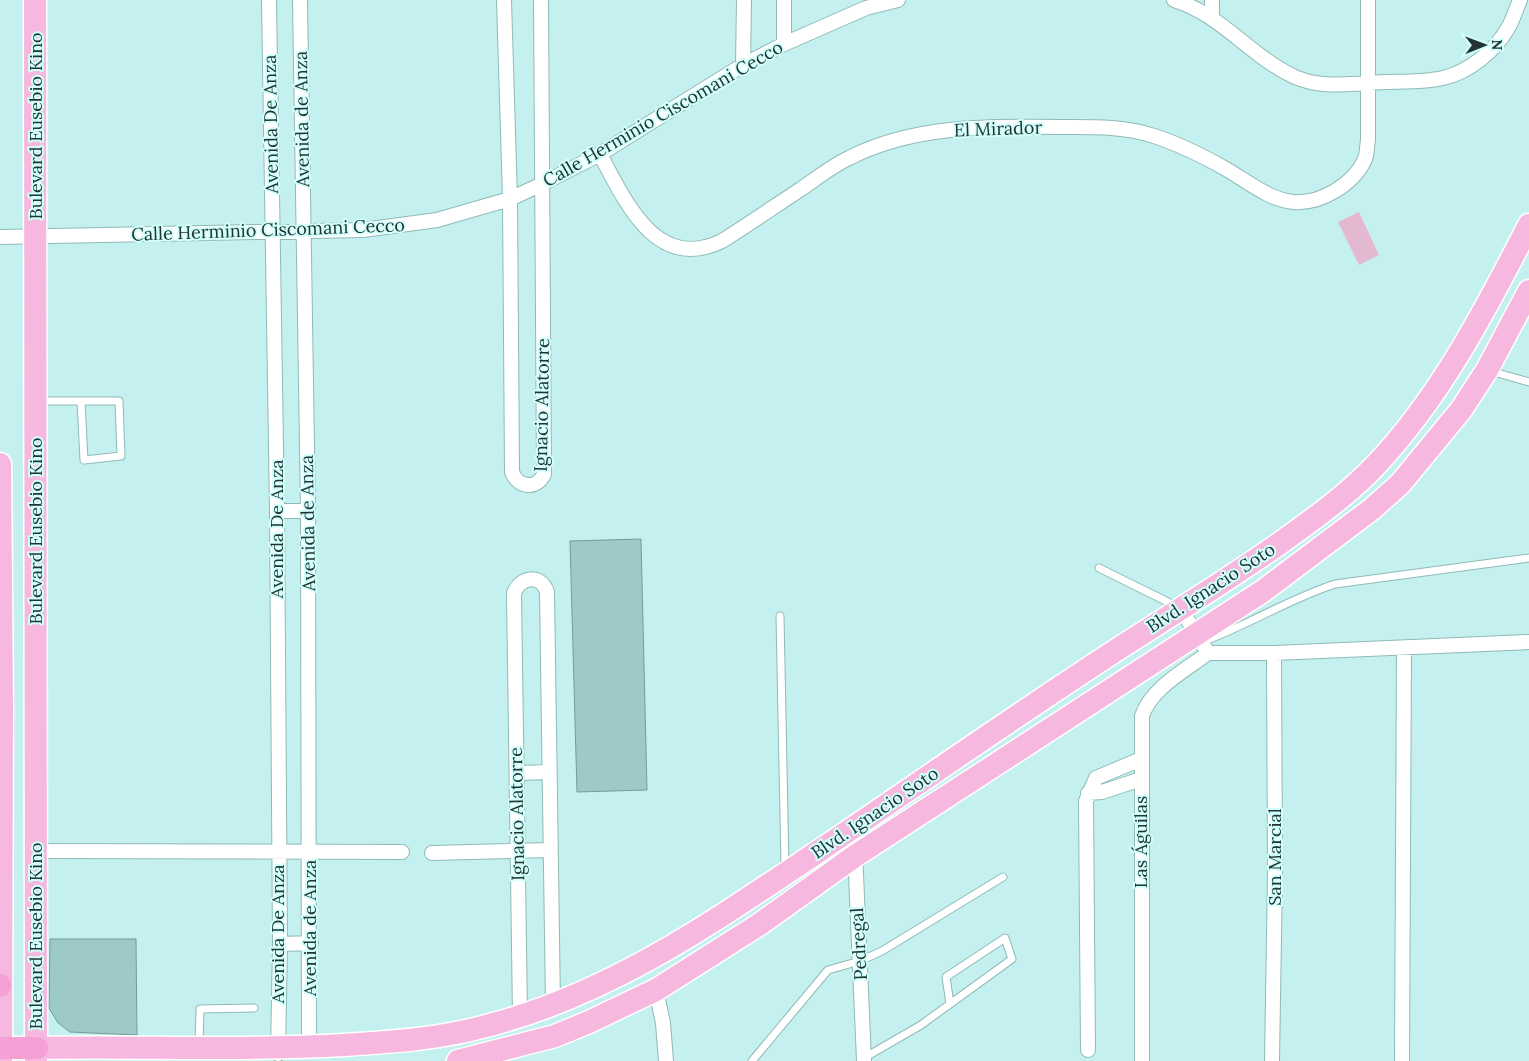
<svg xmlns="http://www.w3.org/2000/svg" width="1529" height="1061" font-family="Lora,serif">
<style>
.green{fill:#e5b8d2}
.building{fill:#9dc9c7;stroke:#719c9a}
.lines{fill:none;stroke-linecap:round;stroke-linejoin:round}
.service-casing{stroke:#8ebab8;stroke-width:9}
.minor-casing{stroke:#8ebab8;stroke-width:16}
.primary-casing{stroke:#fff;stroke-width:25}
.trunk-casing{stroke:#fff;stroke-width:25}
.service{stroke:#fff;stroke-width:7}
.minor{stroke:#fff;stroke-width:14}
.primary{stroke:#f7b8df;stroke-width:22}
.trunk{stroke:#f4a0d4;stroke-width:22}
.labels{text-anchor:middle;stroke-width:4;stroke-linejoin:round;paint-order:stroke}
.street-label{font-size:18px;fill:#213332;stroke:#d1fffc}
</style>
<rect width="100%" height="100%" fill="#c4f1ef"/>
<path class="green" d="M1359 212 1379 255 1359 265 1338 222Z"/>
<path class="building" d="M641 539 647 790 577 792 570 541Z
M50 939H136L137 1035 70 1032 58 1023 49 1008Z"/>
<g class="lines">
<defs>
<path id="service" d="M1490 371 1529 382
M38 401H119L121 456 84 460 81 401
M1099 568 1176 606
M780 616 785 868
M1202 642C1248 625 1289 599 1335 584L1529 558
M199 1045 200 1009 254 1008
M864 1058 921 1025 1012 959 1005 938 946 977 950 1004
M752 1061 828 970 860 961 882 951 1003 877"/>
<path id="minor" d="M269 0 277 511 280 944 278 1054
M300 0 308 511 309 1047
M504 0 510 199 512 472C518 488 537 490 544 474L541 0
M1174 0C1221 14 1251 57 1295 77 1320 88 1345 84 1370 83 1392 81 1422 83 1443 78 1469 72 1495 51 1508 28 1513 20 1516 9 1520 0
M1212 0V18
M784 44V0
M743 65 744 0
M600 154C625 201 656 273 722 241 749 224 775 206 801 189 817 178 832 166 849 158 913 125 990 126 1060 127 1092 127 1124 126 1154 136 1179 144 1203 156 1226 169 1247 181 1269 200 1294 202 1321 204 1354 184 1365 159 1367 154 1367 146 1368 140V0
M0 237 363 230 437 220 510 199 542 184 600 154 743 65 784 44 866 8 898 0
M277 511H308
M1181 609 1208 653
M1208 653H1274L1529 642
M517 773 550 772
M1088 793 1102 792 1141 779
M854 827 864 1061
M35 851 402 852
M432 853 551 850
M280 944 311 943
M656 990 663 1023 666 1061
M520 1016 514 593C521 576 541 574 547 592L553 1005
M1088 1050 1086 801 1096 778 1141 759
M1142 1061V716C1151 688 1186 670 1208 653
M1272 1061 1275 873 1274 653
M1402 1061 1404 649"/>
<path id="primary" d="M35 0 36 1061
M0 464 2 706 1 1061
M37 1048C139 1046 241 1051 343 1045 391 1042 440 1039 486 1026 611 994 713 922 819 851 906 792 992 732 1080 674 1147 629 1217 588 1283 541 1315 518 1347 495 1374 467 1440 398 1486 309 1529 225
M458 1061 555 1036 589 1022 656 990 760 924 855 856 1263 591 1372 509 1400 484 1461 410 1487 370 1529 291"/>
<path id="trunk" d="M0 986V985
M0 1048H37"/>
</defs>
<use href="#service" class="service-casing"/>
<use href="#minor" class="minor-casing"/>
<use href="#primary" class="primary-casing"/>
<use href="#trunk" class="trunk-casing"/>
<use href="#service" class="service"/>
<use href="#minor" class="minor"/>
<use href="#primary" class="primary"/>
<use href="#trunk" class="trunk"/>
</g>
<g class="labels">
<g class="street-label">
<text transform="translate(663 114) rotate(-30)" y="6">Calle Herminio Ciscomani Cecco</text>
<text transform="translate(302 119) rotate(-91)" y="6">Avenida de Anza</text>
<text transform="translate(271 124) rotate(-91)" y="6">Avenida De Anza</text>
<text transform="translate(36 126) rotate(-90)" y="6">Bulevard Eusebio Kino</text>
<text transform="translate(998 129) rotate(-2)" y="6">El Mirador</text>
<text transform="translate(268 230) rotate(-2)" y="6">Calle Herminio Ciscomani Cecco</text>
<text transform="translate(542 405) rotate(-89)" y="6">Ignacio Alatorre</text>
<text transform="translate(308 523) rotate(-91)" y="6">Avenida de Anza</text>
<text transform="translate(277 529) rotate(-90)" y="6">Avenida De Anza</text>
<text transform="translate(36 531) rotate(-90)" y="6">Bulevard Eusebio Kino</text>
<text transform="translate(1211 588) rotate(-33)" y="6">Blvd. Ignacio Soto</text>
<text transform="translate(875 813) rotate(-34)" y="6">Blvd. Ignacio Soto</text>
<text transform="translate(517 814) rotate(-91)" y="6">Ignacio Alatorre</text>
<text transform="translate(1141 842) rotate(-90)" y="6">Las Águilas</text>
<text transform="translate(1275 857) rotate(-90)" y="6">San Marcial</text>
<text transform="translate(310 928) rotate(-90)" y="6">Avenida de Anza</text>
<text transform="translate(278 934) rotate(-90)" y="6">Avenida De Anza</text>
<text transform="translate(36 936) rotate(-90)" y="6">Bulevard Eusebio Kino</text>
<text transform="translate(859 944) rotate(-93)" y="6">Pedregal</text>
</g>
</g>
<g transform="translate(1484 45) rotate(89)" stroke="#d1fffc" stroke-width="4" paint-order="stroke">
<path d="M0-4L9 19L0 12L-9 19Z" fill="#213332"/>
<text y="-8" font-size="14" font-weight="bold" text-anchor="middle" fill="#213332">N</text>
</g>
</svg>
